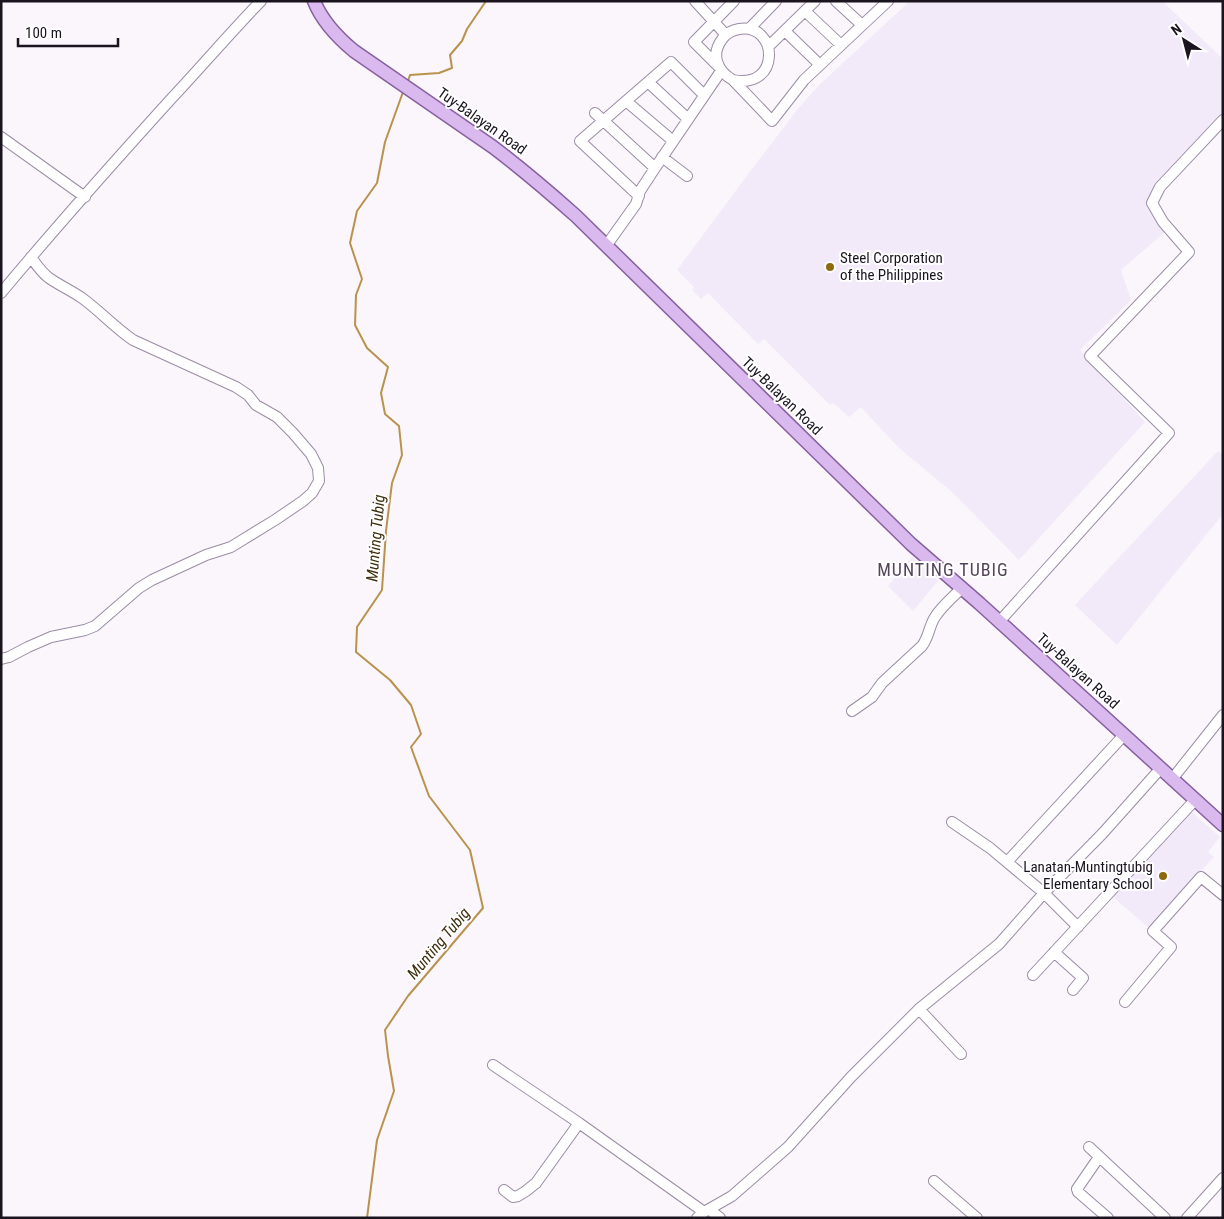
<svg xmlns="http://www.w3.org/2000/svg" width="1224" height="1219" font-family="'Roboto Condensed',sans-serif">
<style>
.built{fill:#f2eaf8}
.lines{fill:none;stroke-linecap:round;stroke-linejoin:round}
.stream{stroke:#b9934d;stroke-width:2}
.minor-casing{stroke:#9b8ca5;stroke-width:12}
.major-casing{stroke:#87619f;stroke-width:15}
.minor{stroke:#fff;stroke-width:10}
.major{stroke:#dab9ef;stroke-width:12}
.poi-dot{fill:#8f690e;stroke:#fff;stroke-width:2}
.labels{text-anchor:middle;stroke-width:4;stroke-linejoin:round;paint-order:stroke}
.street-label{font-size:15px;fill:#1a141e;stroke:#fff}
.poi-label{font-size:15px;fill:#1a141e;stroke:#fff;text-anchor:start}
.water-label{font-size:16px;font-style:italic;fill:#3f2f0f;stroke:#fff}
.quarter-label{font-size:18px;letter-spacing:1px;fill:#53455c;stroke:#fff}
</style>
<rect width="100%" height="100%" fill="#faf6fc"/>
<path class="built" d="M910 1H1162L1223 59V114L1157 184 1153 192 1166 231 1121 270 1131 300 1080 350 1145 422 1019 560 952 492 898 447 861 407 849 417 833 403 830 405 764 339 758 344 708 293 701 299 692 290 694 287 677 270 746 177 797 110 818 86Z
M1218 451 1223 456V514L1117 645 1075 605Z
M912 557 938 581 913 611 888 586Z
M1188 809 1220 837 1208 852 1214 857 1149 928 1112 896Z"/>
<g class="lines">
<path class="stream" d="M408 81 410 75 439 73 452 68 450 55 462 41 467 29 486 1
M367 1218 377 1140 394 1091 388 1056 385 1030 408 996 483 908 470 850 429 796 411 747 421 734 411 705 390 680 356 652 357 627 382 590 386 531 392 483 402 455 399 426 385 414 381 393 388 367 367 348 355 325 356 295 362 279 350 243 357 211 377 183 385 142 403 92"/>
<defs>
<path id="minor" d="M695 1 726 35
M836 1 862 25
M805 11 841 45
M749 29 776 1
M785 31 820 65
M768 47 815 1
M718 66 694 42 734 1
M733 80C781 90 779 23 739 29 733 30 727 33 723 38 710 54 717 71 733 80L772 121 804 80 888 1
M648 82 688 119
M626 101 673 141
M595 113 655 168
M1 137 85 197
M662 157 687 176
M639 196 580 141 671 62 704 95
M606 246 636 204 640 191 655 168 721 71
M1 293C56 227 113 163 171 99 201 67 230 33 261 1
M999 622 1169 433 1090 356 1189 252 1163 222 1152 203 1160 187 1223 120
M1 659 9 657 28 647 51 637 85 630 95 626 139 588 152 580 206 555 231 547 275 520 303 501 312 493 319 481 318 468 311 454 293 433 277 417 256 405 248 395 236 387 133 340C115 328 100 311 82 298 72 291 59 285 49 278 41 272 36 264 31 257
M852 711 872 697 882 683 922 646C929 637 929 626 935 617 942 606 953 597 962 588
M1173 778 1223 715
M952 822 990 848 1044 893 1078 927
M1007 862 1124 735
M1054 952 1083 978 1073 990
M1033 975 1195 800
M1125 1002 1171 947 1153 931 1201 877 1223 895
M919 1009 961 1054
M493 1065 579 1123 704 1212
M1089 1147 1165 1218
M1099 1157 1077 1189 1078 1192 1108 1218
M934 1181 977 1218
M504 1190 513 1197 518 1196 526 1191 536 1183 579 1123
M710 1210 720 1218
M697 1218 704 1212 732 1196 788 1147 851 1077 919 1009 999 944 1044 893 1103 833 1161 768
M1187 1218 1223 1178"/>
<path id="major" d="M314 1C322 21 337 37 354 51L493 147C522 169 549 192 576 216L911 544 979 603 1223 825"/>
</defs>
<use href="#minor" class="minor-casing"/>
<use href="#major" class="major-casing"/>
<use href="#minor" class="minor"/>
<use href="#major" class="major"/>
</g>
<g class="poi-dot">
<circle cx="830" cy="267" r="5"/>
<circle cx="1163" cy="876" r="5"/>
</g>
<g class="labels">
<g class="street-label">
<text transform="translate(482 121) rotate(35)" y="5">Tuy-Balayan Road</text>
<text transform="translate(782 396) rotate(44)" y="5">Tuy-Balayan Road</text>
<text transform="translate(1078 671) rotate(42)" y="5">Tuy-Balayan Road</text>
</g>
<g class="poi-label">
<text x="840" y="263">Steel Corporation<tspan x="840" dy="17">of the Philippines</tspan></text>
<text x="1153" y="872" text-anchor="end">Lanatan-Muntingtubig<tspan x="1153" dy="17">Elementary School</tspan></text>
</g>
<g class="water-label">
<text transform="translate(375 538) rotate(-85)" y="6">Munting Tubig</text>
<text transform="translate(438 943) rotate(-50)" y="6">Munting Tubig</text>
</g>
<g class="quarter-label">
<text x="943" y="576">MUNTING TUBIG</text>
</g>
</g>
<rect width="1224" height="1219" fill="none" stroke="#1a141e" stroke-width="5"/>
<g transform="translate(1184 40) rotate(324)" stroke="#ffffff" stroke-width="4" paint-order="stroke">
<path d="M0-4L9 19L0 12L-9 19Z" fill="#1a141e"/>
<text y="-8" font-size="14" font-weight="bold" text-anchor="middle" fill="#1a141e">N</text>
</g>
<path d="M18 38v8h100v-8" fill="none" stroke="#1a141e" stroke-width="2.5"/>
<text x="25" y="38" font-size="15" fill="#1a141e" stroke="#ffffff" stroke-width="4" paint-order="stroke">100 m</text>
</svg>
